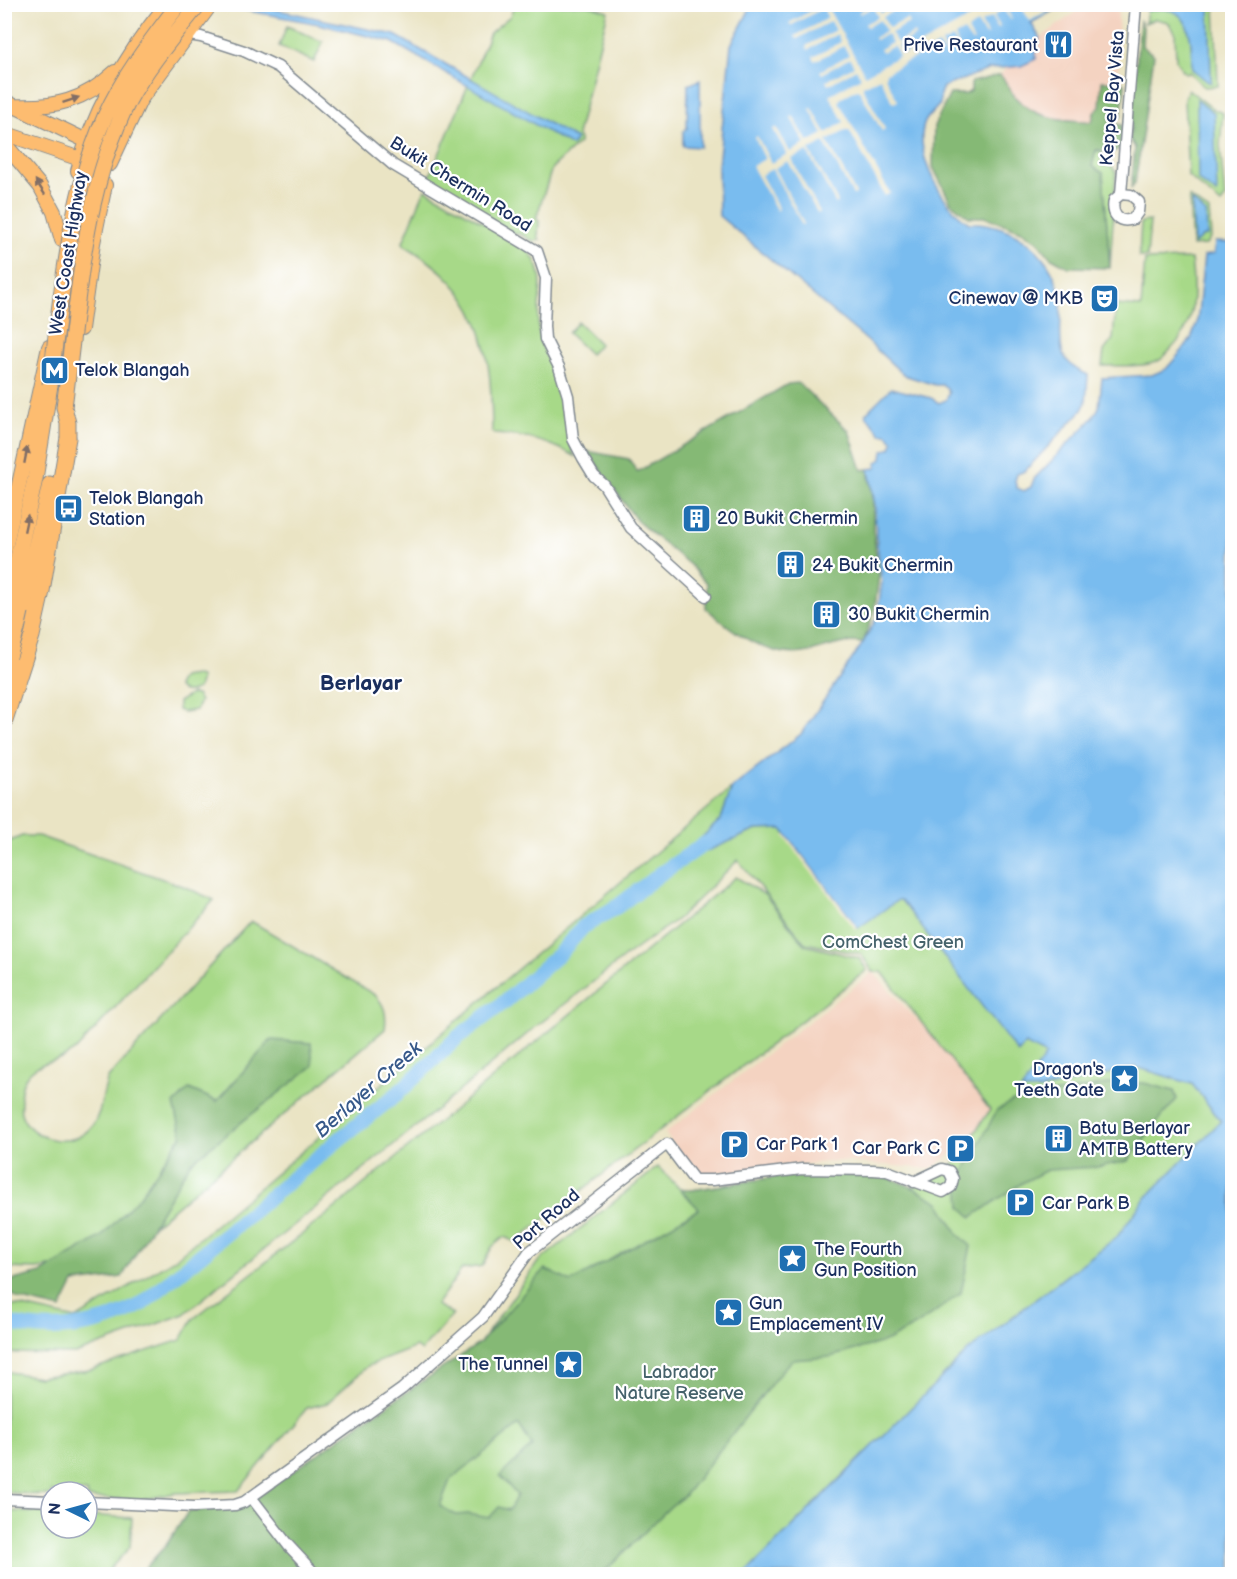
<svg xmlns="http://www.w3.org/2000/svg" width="1237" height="1579" font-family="'Balsamiq Sans',sans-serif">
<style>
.built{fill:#f4d3c1}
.green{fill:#a7d988;stroke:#618473;stroke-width:1.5;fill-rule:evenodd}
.forest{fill:#85b974;stroke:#507469;stroke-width:1.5;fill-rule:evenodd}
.water{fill:#79bcef;stroke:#4a76a6;stroke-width:1.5}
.pier{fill:#eae4c4}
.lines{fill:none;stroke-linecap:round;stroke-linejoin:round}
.river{stroke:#79bcef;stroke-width:15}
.minor-casing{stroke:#828a91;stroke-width:13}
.major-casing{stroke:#828a91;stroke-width:16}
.highway-casing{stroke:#828a91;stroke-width:17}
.minor{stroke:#fff;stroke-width:10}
.major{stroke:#fdbc70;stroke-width:14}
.highway{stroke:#fdbc70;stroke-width:15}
.highway-bridge-casing{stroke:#828a91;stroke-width:17;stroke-linecap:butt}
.highway-bridge{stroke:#fdbc70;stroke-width:15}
.oneway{fill:#816e66}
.labels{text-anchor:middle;stroke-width:4.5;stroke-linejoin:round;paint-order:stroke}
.poi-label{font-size:18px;fill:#1b2f5e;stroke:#fff;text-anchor:start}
.street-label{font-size:18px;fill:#1b2f5e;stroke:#fff}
.park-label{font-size:18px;fill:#45626b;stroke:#fff}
.water-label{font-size:20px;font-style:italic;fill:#37598a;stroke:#fff}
.quarter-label{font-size:21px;font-weight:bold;fill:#1b2f5e;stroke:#fff}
</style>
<rect width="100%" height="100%" fill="#fff"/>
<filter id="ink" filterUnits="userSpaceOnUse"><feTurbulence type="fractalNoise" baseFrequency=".0167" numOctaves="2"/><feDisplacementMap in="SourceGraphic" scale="12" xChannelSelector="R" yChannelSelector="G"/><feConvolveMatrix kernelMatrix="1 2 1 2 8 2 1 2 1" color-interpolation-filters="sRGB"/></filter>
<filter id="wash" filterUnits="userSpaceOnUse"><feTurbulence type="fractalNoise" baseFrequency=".008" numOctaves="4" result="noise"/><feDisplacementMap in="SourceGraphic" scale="24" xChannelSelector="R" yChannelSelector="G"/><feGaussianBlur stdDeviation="1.35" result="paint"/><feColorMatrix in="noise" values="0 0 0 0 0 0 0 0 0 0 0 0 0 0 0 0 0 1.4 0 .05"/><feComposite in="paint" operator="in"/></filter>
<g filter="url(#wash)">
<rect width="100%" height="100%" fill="#eae4c4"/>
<path class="built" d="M1085 5H1118L1119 81H1102L1100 107 1092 122 1053 118 1032 113 1014 97 1006 82 1000 75 1007 67 1021 66 1040 38Z
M873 972 1005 1115 931 1169 838 1161 695 1175 665 1133Z"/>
<path class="green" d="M515 5H589L608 11 577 135 579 139V143L552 168 536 219 539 221 538 236 540 240 533 241 520 234H515L427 183 490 33 510 16Z
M1209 5H1215L1218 86 1204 87 1189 72 1185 73 1176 61 1175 32 1168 22 1155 19 1145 23 1147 11C1191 0 1192 37 1192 69L1211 82Z
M287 26 323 42 314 62 279 46Z
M1188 89 1213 109 1223 113 1220 145 1225 199 1221 204 1188 176 1184 100Z
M1096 150 1102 152V165L1111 166 1116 172 1110 268 1103 173 1092 167Z
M425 189 524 246C554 277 534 298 539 333 542 356 560 375 564 398 568 418 566 438 575 456 547 441 527 436 495 434L492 431C491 344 484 292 404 245L403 242Z
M1189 197 1209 211 1211 237 1206 245 1192 246ZM1192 201 1206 236H1204L1195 243Z
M1150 221 1147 257H1139L1141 222Z
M1191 259C1195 291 1196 324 1172 348 1168 352 1164 358 1158 361 1143 368 1119 365 1102 366L1104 351 1113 339 1116 305 1141 307 1145 260Z
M578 322 600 344 590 354 568 333Z
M195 675 201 678 198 689C189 693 183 695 177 686L182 677Z
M191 694 196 695 200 701 196 710 183 712 178 710V702Z
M732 788 721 819 689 850 693 856 757 830 782 829 796 848 901 900 1018 1052 1025 1044 1047 1055 1022 1089 1040 1090 1136 1067 1192 1084 1221 1121 1144 1200 1117 1237 968 1351 745 1574H140L167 1544 188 1512 246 1505 365 1420 480 1343 538 1262 658 1167 679 1188 692 1190 801 1173 885 1176 912 1187 933 1174 949 1171 990 1110 882 972H873L861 954 805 943 738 860 680 917 626 956 533 1029 445 1103 184 1314 75 1354 5 1353V1305L19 1306 76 1319 176 1258Z
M22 836H38L183 886 214 900 77 1049C72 1052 67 1056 61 1058 48 1063 35 1064 26 1077 22 1083 20 1092 21 1099 21 1103 20 1109 21 1113 30 1142 74 1150 92 1126 102 1113 102 1093 108 1078L251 921 375 995C385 1005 387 1015 385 1029L148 1230 74 1263 37 1269 5 1268 4 846 8 842Z
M736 877 765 895 805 945 859 958 867 970 515 1242 504 1237 492 1247 482 1266 462 1269 436 1305 453 1314 421 1351 416 1347 368 1366 327 1403 307 1408 238 1491 175 1493 142 1500 87 1498V1492H51V1496L5 1492V1373L9 1372 39 1377 90 1370 181 1340 193 1319 329 1213Z
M11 1511 51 1513V1528H87V1515L132 1518 130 1547 105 1574H74L71 1572 69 1574H5V1528Z"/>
<path class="forest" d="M1140 21 1143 27 1142 46 1154 55 1135 183 1131 189 1135 148 1130 139Z
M1000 75C1007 82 1010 91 1016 98 1038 121 1062 119 1092 122L1094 113 1100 107 1102 81 1123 82 1125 85 1121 117 1110 115V123L1122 125 1120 147 1116 151 1096 150 1092 166 1103 173 1110 268 1068 267 1050 257 1038 242 1022 231 986 217H969L951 203 933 167 934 126 950 94H966L971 91V82Z
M798 383 849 431 862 470 868 469 873 498V530L879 576 874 612 863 643C842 640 829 648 809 652 770 661 733 632 706 608L707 584 690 565 637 521 587 451 629 459 637 472 788 384Z
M271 1040 311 1043 313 1066 190 1163 122 1277 74 1283 61 1309 18 1299 5 1288V1282L41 1273 102 1236 140 1196 182 1135 174 1104 189 1089 217 1101Z
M1113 1083H1144L1174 1091 1177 1099 1152 1128 1128 1161 1097 1167 1047 1170 1022 1183 972 1217 961 1207 959 1181 997 1110 1013 1101Z
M801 1173 885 1176 912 1187 939 1202 958 1234 971 1246 961 1293 917 1325 887 1341 830 1357 792 1360 783 1369 684 1496 671 1506 602 1574H140L167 1544 188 1512 246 1505 365 1420 480 1343 545 1269 571 1282 699 1209 679 1188 692 1190ZM519 1425 532 1446 500 1476 517 1495 509 1510 499 1507 489 1518 468 1514 456 1515 440 1506 450 1480Z"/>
<path class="water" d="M230 5H255L395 35 576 139 572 146 392 42 319 24 228 7Z
M752 5H1063L1031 23 1040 38 1036 46V59L1021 66 990 69 943 87 940 94V104C935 110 928 116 925 122 912 152 943 207 969 223 1014 221 1058 257 1061 303 1062 317 1058 342 1063 354 1068 364 1078 371 1088 375L1086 402 1082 410 1025 471 1017 474 1015 481 1017 488 1024 491 1031 487 1034 479 1093 418 1099 407 1102 378 1152 375 1166 369 1182 351 1191 339 1197 323 1204 256 1214 254 1215 242 1232 243V1574H745L968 1351 1117 1237 1144 1200 1221 1121 1192 1084 1136 1067 1040 1090H1021L1046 1055 1025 1044 1018 1053 901 900H898L858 928 782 829 756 830 693 857 689 850 721 819 732 788 801 734 863 643 877 617 882 582 876 536 875 506 869 469 877 468 876 463 882 459 883 451 891 448 893 442 888 434H881L865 414 891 388 931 398 939 403 946 400 949 393 947 388 943 385H935L904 375 863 337 719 216 718 166 731 45Z
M1147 5H1209L1211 82H1208L1192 69C1192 37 1191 0 1147 11Z
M700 80V147L683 146V132L687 128 688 85Z
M1197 99 1214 113 1217 194 1198 180Z
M1192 201 1206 213 1207 236H1203L1194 244Z"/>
<path class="pier" d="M822 5H826L865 75 899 56 894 46 882 52 880 49 892 43 887 34 875 40 874 38 886 31 880 20 867 27 865 24 878 17 873 7 860 14 859 12 870 5H876L881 13 899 5 900 7 883 17 889 28 907 19 909 23 891 33 897 43 914 33 915 36 898 46 903 54 971 17 972 14 967 5H971L975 8 980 5H1012L1007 9 1012 20H1011L1003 9 994 16 1000 27 998 28 992 17 981 22 987 35H985L977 23 968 30 974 42H972L964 31 955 36 960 49 958 50 953 38 942 43 947 56 946 57 938 45 886 73 885 77 898 101 893 103 880 78 863 86V89L885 129 882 131 859 90 857 89 840 99 839 102 890 193 885 196 849 130H847L827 141 856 194 853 195 824 142 809 150 838 202 836 204 807 151 791 159 820 212 818 214 788 161 775 168 804 224 802 225 772 169 761 175 779 209 777 211 752 166 765 159 755 138 757 136 771 163 787 154 773 129 776 127 790 152 805 144 791 118 793 116 808 142 823 134 810 109 812 108 826 133 844 122 829 95 861 77 856 69 828 85 826 81 854 66 850 58 822 74 820 71 849 55 844 46 815 61 813 57 841 42 837 34 808 50 806 46 836 30 831 21 797 39 795 36 828 18 823 8 790 26 789 23Z
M1020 5H1057L1030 21Z
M786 835 858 928 855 929 794 850 784 836Z"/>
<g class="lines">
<path class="river" d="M4 1322C51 1335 100 1328 142 1304L342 1137 397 1094 458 1037 507 1000 560 953 583 927 618 906 660 874 706 843"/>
</g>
</g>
<g filter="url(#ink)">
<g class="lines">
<defs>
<path id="minor" d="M183 34 201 37 244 51 278 67 393 165 537 251 546 278 544 326 545 339 559 367 568 396 573 439 583 458 594 476 604 485 631 528 706 596
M1121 194 1131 195 1139 202 1138 212 1133 219C1118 224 1111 214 1114 200L1121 194 1136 4
M251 1497 288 1545 315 1574
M4 1499 51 1501
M87 1502 194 1507 235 1505 244 1502 402 1389 483 1317 529 1252 667 1144 694 1180H713L802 1169 873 1170 887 1171 943 1192 951 1187 953 1179 949 1171 942 1169 914 1182"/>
<path id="major" d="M4 101 93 144
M14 106C55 108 84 101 115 72
M4 133 89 162
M4 143 40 186 54 212 62 240
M110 164 140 100 211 4
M78 171C93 109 127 54 167 4
M81 329 93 243 105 185
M4 553 49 347
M29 606 41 558
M4 689 12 665"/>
<path id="highway" d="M4 622 35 479 50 385
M4 674 17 629 50 484
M4 723 32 636 42 591 68 438"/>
</defs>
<use href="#minor" class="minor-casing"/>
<use href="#major" class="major-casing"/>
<use href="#highway" class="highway-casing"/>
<use href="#minor" class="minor"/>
<use href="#major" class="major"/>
<use href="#highway" class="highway"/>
<defs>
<path id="highway-bridge" d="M50 385C62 292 70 174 118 91 135 61 157 32 179 4
M68 438V423L64 407C78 304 82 195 129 100 147 67 175 34 199 4"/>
</defs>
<use href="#highway-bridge" class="highway-bridge-casing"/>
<use href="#highway-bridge" class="highway-bridge"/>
</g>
<defs><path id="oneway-solid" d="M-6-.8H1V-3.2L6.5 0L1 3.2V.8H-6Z" transform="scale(1.5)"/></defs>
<g class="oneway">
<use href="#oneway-solid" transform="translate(71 100) rotate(-19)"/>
<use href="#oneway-solid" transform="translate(40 187) rotate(-123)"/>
<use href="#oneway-solid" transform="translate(26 455) rotate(-79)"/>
<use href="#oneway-solid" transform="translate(26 523) rotate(-78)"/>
</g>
</g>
<defs>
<symbol id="restaurant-square" viewBox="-11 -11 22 22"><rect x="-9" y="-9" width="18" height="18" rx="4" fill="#1f6fb2" stroke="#fff"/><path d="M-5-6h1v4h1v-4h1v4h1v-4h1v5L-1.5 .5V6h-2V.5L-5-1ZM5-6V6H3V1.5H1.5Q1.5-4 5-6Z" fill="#fff"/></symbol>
<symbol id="theatre-square" viewBox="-11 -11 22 22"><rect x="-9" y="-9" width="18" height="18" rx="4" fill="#1f6fb2" stroke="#fff"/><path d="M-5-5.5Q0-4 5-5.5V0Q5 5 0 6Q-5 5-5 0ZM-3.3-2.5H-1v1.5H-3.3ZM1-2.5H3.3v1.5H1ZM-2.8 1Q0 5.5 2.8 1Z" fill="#fff"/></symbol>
<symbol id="metro-square" viewBox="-11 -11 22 22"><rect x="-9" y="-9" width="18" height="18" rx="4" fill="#1f6fb2" stroke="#fff"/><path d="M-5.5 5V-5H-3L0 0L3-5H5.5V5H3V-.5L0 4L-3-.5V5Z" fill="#fff"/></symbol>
<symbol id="bus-square" viewBox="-11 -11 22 22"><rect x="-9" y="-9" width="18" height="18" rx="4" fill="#1f6fb2" stroke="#fff"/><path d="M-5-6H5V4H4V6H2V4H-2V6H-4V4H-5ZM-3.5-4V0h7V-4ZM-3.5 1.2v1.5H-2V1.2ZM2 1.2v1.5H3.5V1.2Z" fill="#fff"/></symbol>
<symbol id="building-square" viewBox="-11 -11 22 22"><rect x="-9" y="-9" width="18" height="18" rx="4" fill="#1f6fb2" stroke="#fff"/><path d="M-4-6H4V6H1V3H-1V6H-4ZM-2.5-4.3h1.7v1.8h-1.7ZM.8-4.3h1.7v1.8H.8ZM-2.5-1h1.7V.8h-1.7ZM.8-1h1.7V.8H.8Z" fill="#fff"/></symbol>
<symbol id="sight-square" viewBox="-11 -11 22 22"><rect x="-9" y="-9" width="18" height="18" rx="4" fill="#1f6fb2" stroke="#fff"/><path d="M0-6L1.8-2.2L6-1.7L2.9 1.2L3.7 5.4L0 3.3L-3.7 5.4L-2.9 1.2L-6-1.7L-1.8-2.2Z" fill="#fff"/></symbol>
<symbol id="parking-square" viewBox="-11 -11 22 22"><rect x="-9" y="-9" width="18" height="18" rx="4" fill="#1f6fb2" stroke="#fff"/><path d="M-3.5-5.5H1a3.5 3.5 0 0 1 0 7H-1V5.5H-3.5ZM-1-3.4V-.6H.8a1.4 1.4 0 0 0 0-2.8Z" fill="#fff"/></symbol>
</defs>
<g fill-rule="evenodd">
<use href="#restaurant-square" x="1042" y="28" width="33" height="33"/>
<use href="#theatre-square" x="1088" y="282" width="33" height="33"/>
<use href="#metro-square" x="38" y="354" width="33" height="33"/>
<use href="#bus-square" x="52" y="492" width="33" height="33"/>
<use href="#building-square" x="680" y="502" width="33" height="33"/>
<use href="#building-square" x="774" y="548" width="33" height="33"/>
<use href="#building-square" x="810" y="598" width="33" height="33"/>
<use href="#sight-square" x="1108" y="1062" width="33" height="33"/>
<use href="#building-square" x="1042" y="1122" width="33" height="33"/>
<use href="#parking-square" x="718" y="1128" width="33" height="33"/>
<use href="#parking-square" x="944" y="1132" width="33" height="33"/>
<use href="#parking-square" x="1004" y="1186" width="33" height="33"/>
<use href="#sight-square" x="776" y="1242" width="33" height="33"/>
<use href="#sight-square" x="712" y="1296" width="33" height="33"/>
<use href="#sight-square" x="552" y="1348" width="33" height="33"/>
</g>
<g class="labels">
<g class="poi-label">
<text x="1038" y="51" text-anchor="end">Prive Restaurant</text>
<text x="1083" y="304" text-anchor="end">Cinewav @ MKB</text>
<text x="75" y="376">Telok Blangah</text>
<text x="89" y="504">Telok Blangah<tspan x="89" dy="21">Station</tspan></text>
<text x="717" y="524">20 Bukit Chermin</text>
<text x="812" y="571">24 Bukit Chermin</text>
<text x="848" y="620">30 Bukit Chermin</text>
<text x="1104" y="1075" text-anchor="end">Dragon's<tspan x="1104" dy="21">Teeth Gate</tspan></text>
<text x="1079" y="1134">Batu Berlayar<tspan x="1079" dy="21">AMTB Battery</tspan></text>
<text x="756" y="1150">Car Park 1</text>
<text x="940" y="1154" text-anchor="end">Car Park C</text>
<text x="1042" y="1209">Car Park B</text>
<text x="814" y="1255">The Fourth<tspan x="814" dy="21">Gun Position</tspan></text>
<text x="749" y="1309">Gun<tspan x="749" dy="21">Emplacement IV</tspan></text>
<text x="548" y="1370" text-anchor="end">The Tunnel</text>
</g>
<g class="street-label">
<text transform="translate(1112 98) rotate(-85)" y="6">Keppel Bay Vista</text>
<text transform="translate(461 184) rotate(32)" y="6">Bukit Chermin Road</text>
<text transform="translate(68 253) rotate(-81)" y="6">West Coast Highway</text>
<text transform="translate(546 1219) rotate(-41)" y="6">Port Road</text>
</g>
<g class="park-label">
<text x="893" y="948">ComChest Green</text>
<text x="679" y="1378">Labrador<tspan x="679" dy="21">Nature Reserve</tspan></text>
</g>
<g class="water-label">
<text transform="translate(368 1089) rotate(-41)" y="7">Berlayer Creek</text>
</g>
<g class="quarter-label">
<text x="361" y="690">Berlayar</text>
</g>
</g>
<rect width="1237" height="1579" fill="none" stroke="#fff" stroke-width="24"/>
<g transform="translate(69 1510) rotate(275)"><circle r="28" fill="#ffffff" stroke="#a4acbf" stroke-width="1.5"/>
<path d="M0-4.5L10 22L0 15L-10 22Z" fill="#1f6fb2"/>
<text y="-9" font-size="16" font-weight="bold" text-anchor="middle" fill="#1b2f5e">N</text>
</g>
</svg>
